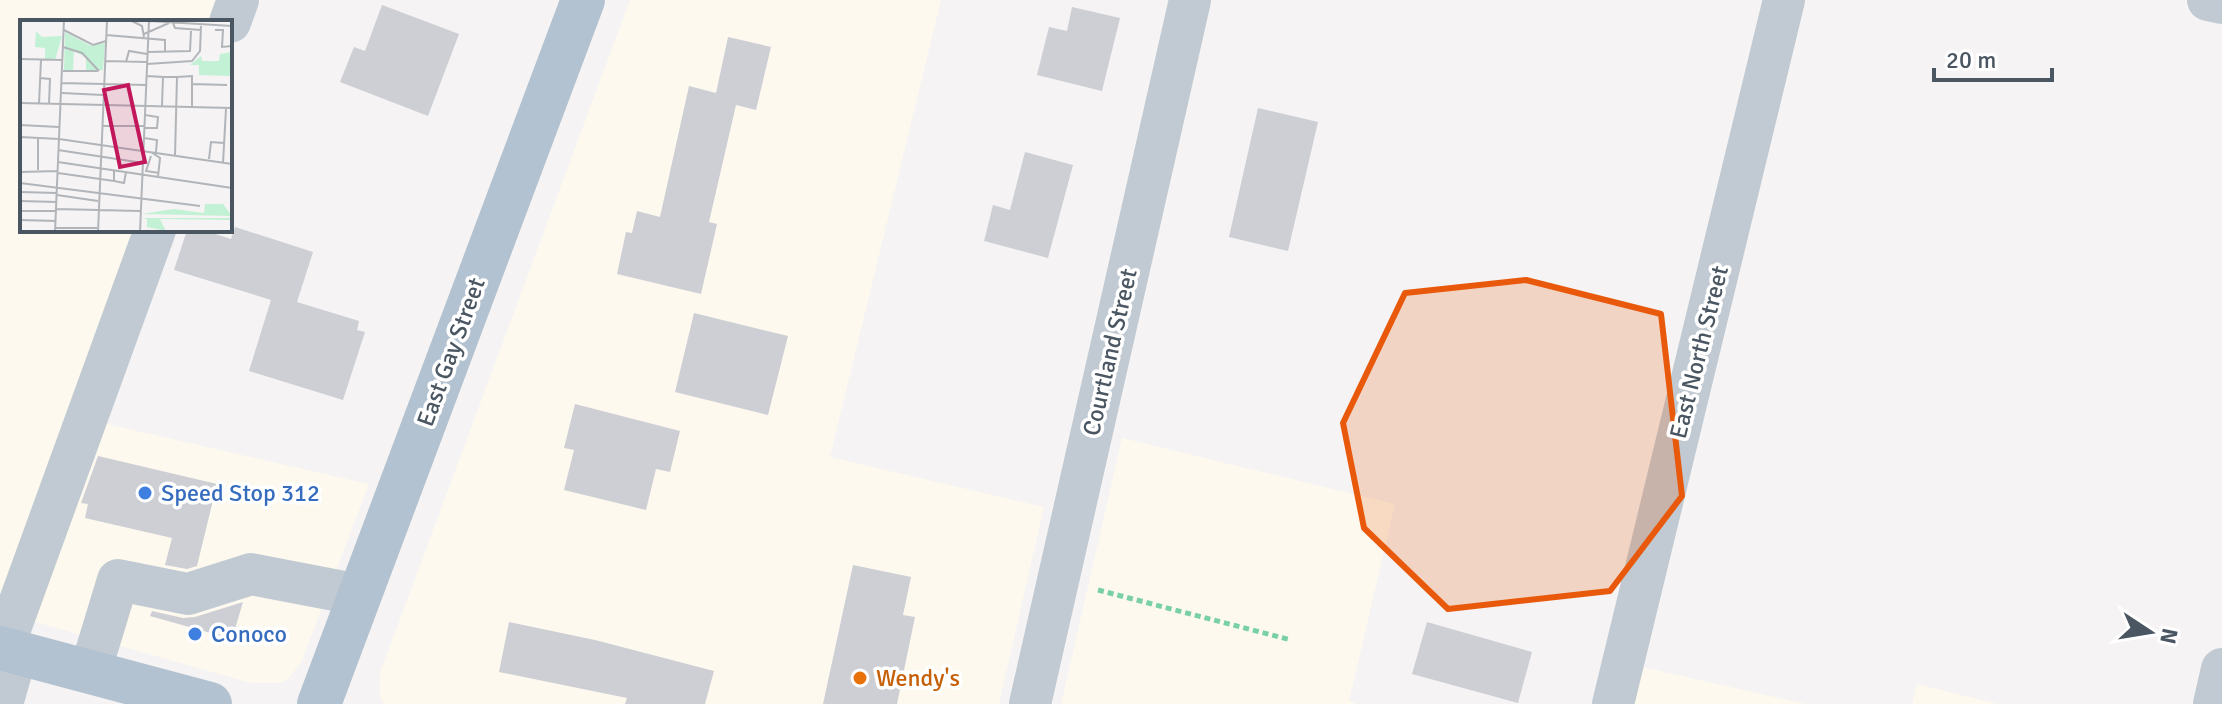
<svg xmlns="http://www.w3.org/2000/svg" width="2222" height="704" font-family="Signika,sans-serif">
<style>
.commercial{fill:#fdf9ef}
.building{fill:#cdcfd5}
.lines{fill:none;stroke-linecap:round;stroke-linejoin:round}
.path{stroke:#7ad0a6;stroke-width:5;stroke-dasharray:6 4;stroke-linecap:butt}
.minor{stroke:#c1cad2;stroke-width:42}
.major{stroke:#b3c2d1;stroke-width:44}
.marked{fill:#e8590c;fill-opacity:0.2;stroke:#e8590c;stroke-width:6;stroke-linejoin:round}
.shop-dot{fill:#3f7fe0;stroke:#fff;stroke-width:3}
.food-dot{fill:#e8710a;stroke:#fff;stroke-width:3}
.labels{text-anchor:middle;stroke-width:7;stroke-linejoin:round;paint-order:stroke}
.street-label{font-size:24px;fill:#4a5661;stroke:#fff}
.shop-label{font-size:24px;fill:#366cbe;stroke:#fff;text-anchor:start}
.food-label{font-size:24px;fill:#c56008;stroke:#fff;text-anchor:start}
.inset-road{fill:none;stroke:#b1b4b9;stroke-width:2}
.view{fill:#c2185b;fill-opacity:0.15;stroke:#c2185b;stroke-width:4}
.inset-edge{fill:none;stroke:#4a5661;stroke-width:4}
</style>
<rect width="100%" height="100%" fill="#f5f3f3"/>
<path class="commercial" d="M0 0H244L230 22H22V230H156L85 419 369 484 301 663 288 679 281 683H251L0 612Z
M630 0H941L830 457 1044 507 999 704H384L380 696V673Z
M1122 438 1395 504 1349 701 1357 704H1061Z
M1642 667 1806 704H1634Z
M1917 684 1998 704H1912Z"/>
<path class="building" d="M382 5 459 34 428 116 340 82 354 47 365 51Z
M1072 7 1120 18 1102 91 1037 75 1049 27 1067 31Z
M728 37 771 47 756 110 736 105 709 222 717 224 701 294 617 274 626 232 632 233 637 211 660 217 689 86 716 93Z
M1258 108 1318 122 1288 251 1229 237Z
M1025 152 1073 165 1048 258 984 241 993 205 1010 210Z
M235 227 313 252 297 302 359 321 357 330 365 332 343 400 249 371 271 300 174 270 187 230H203L231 239Z
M694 313 788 336 768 415 675 392Z
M575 404 680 431 670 472 656 469 646 510 564 490 574 450 564 448Z
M98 456 217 484 197 566 187 569 165 565 172 538 85 518 88 504 81 503Z
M853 565 911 577 903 615 915 617 897 704H823Z
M243 602 232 639 150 616 152 611 183 618 195 617Z
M509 622 595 640 714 671 705 704H625L627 698 499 672Z
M1427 622 1532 652 1518 703 1412 674Z"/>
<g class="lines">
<path class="path" d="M1098 590 1291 640"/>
<path class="minor" d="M2208 0 2222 3
M230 22 238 0
M3 648 155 230
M90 672 118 580 188 594 251 574 360 595
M2 704 17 652
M1030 704 1190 0
M1613 704 1784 0
M2214 704 2222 669"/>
<path class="major" d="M0 648 210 704
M319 704 583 0"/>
</g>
<path class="marked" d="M1526 280 1661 314 1682 496 1610 591 1448 609 1364 528 1343 423 1405 293Z"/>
<g class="shop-dot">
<circle cx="145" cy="493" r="8"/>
<circle cx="195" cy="634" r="8"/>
</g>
<circle class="food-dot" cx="860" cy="678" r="8"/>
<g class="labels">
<g class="street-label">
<text transform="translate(451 352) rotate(-70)" y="8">East Gay Street</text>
<text transform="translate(1110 352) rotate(-77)" y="8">Courtland Street</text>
<text transform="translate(1699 352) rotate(-76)" y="8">East North Street</text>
</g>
<g class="shop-label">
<text x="161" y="501">Speed Stop 312</text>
<text x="211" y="642">Conoco</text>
</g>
<g class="food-label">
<text x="876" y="686">Wendy's</text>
</g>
</g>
<g transform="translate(20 20)">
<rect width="212" height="212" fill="#f5f3f3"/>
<path d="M16 11 22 17 42 16 35 40H25V28L15 27ZM45 12 71 26 85 23 83 50 66 51V37L54 31 53 51H44ZM212 32V56L179 55V45H170L181 36 182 41H199L200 34ZM185 184H203L212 196 122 194 154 189 184 193ZM122 198H212V200L140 199 146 211 127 207V199Z" fill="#c3f1d5"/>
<path class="inset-road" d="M110 0 122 6 124 17M113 0 212 6M153 3 155 8 181 10M44 10 73 25 86 21M195 10H203L202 27 212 26M124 14 149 3M86 15 145 20V32M43 27 62 33 79 51M128 32 170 31 171 11M0 39 43 40M86 41 127 42M106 42 109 31 127 34M127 44 172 41 180 31 181 6M43 51H78M127 56 143 57 142 86M143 57H157L155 136M157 57 172 56V88M20 58 30 59 29 84M41 63 126 65M172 64 207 65M42 73 83 75M0 83 212 88M19 84 21 40M0 105 39 107M83 106H125M125 108H137L138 97 125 95M0 117 39 119M124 118 137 120 136 132M39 119 212 144M38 130 123 143M131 132 140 138 138 157M131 136 126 151 139 153M189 139 191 122 204 123M38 142 212 168M203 143 206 89M18 150V118M94 150V161L104 163 106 152M0 152 38 151M38 153 94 161M0 163 180 186M0 172 37 173M37 175 78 181M0 181 36 182M36 189 120 191M0 191H36M0 200 36 201M35 208H77M35 212 44 0M78 212 87 0M120 212 129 0"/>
<path class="view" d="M108 65 125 142 100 147 84 70Z"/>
<rect width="212" height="212" class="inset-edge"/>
</g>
<g transform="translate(2150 632) rotate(102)" stroke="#ffffff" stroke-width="6" paint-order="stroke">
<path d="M0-6L14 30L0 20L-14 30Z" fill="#4a5661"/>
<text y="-12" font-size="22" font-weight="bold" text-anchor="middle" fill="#4a5661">N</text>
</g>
<path d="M1934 68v12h118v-12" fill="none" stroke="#4a5661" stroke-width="4"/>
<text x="1946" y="68" font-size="24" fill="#4a5661" stroke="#ffffff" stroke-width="6" paint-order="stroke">20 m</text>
</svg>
